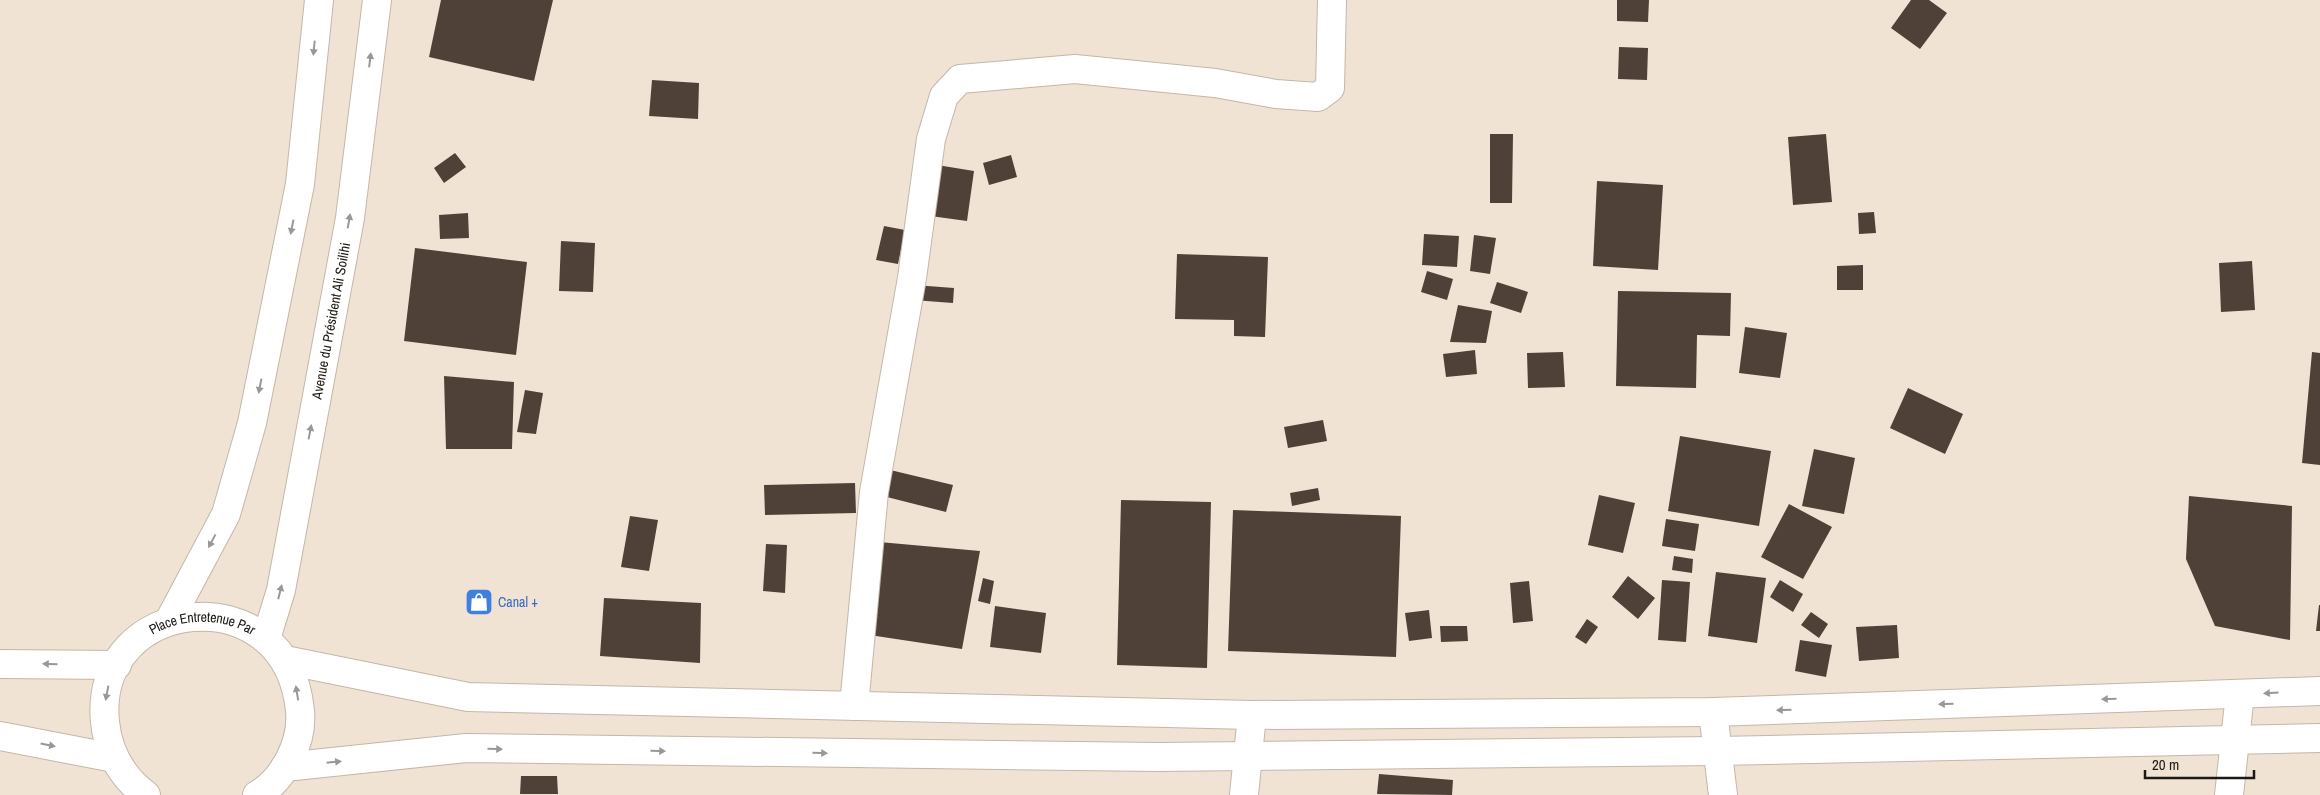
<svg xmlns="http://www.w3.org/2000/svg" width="2320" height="795" font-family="'Archivo Narrow',sans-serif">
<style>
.building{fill:#4f4137}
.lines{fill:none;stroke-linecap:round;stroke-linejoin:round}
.minor-casing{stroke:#c3b7a8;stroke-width:30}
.tertiary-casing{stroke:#c3b7a8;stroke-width:30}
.secondary-casing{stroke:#c3b7a8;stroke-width:30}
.minor{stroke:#fff;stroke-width:28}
.tertiary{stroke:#fff;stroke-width:28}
.secondary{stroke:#fff;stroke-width:28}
.oneway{fill:#999895}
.labels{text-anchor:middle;stroke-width:5;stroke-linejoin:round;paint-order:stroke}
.street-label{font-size:14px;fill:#1d1914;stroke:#f0e3d4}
.shop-label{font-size:14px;fill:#366cbe;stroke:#f0e3d4;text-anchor:start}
</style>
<rect width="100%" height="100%" fill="#f0e3d4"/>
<path class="building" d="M441 0H553L534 81 429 57Z
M1617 0H1649L1648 22 1617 21Z
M1911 0H1929L1947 13 1920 49 1891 28Z
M1619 47 1648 48 1647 80 1618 79Z
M652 80 699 83 698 119 649 116Z
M1490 134H1513L1512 203H1490Z
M1826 134 1832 202 1793 205 1788 137Z
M455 153 466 167 444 183 434 168Z
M1011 155 1017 177 989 185 983 163Z
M931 164 974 171 967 221 923 215Z
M1597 181 1663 185 1658 270 1593 266Z
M1874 212 1876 233 1859 234 1858 213Z
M468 213 469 238 440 239 439 215Z
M884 226 905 230 898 264 876 260Z
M1424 234 1459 236 1457 267 1422 265Z
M1474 235 1496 238 1490 274 1470 271Z
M561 241 595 243 593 292 559 291Z
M415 248 527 262 516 355 404 341Z
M1177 254 1268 257 1265 337 1234 336V320L1175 319Z
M2252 261 2255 310 2221 312 2219 263Z
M1863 265V290H1837V266Z
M1427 271 1453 279 1447 300 1421 292Z
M1497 282 1528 292 1521 313 1490 303Z
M914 285 954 288 953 303 913 300Z
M1618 291 1731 293 1730 336 1697 335 1696 388 1616 386Z
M1458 305 1492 311 1486 343 1450 342Z
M1745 327 1787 333 1780 378 1739 373Z
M1475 350 1477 374 1446 377 1443 354Z
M1563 352 1565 387 1528 388 1527 353Z
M2312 352 2320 353V465L2302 463Z
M444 376 514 382 512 449H446Z
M1908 388 1963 414 1945 454 1890 428Z
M525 390 543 393 536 434 517 432Z
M1323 420 1327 441 1288 448 1284 427Z
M1680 436 1771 451 1759 526 1668 511Z
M1814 449 1855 458 1844 514 1802 506Z
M886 469 953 485 946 512 879 495Z
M855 483 856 513 765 515 764 485Z
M1318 488 1320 500 1292 506 1290 493Z
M1599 495 1635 503 1623 553 1588 545Z
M2189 496 2292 506 2290 640 2215 626 2186 559Z
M1121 500 1211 502 1207 668 1117 665Z
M1789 504 1832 527 1803 579 1761 557Z
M1233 510 1401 516 1396 657 1228 651Z
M630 516 658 520 649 571 621 567Z
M1666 519 1699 524 1695 551 1662 546Z
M879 542 980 551 962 649 863 634Z
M766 544 787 545 785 593 763 591Z
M1674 556 1693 559 1692 573 1672 570Z
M1716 572 1766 578 1757 643 1708 636Z
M1628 576 1655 598 1638 619 1612 597Z
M983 578 994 581 990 604 978 601Z
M1662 580 1690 582 1686 642 1658 640Z
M1780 580 1803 594 1793 612 1770 597Z
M1529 581 1533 621 1513 623 1510 583Z
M604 598 701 603 700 663 600 656Z
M2319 605H2320V631H2316Z
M995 606 1046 613 1041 653 990 647Z
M1429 610 1432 638 1409 641 1405 613Z
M1811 612 1828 624 1819 638 1801 625Z
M1587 619 1598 627 1586 644 1575 637Z
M1897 625 1899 658 1859 661 1856 627Z
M1440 626H1467L1468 641 1441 642Z
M1800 640 1832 645 1826 677 1795 671Z
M1379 774 1453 780 1452 795 1377 794Z
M521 776H557L558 794H520Z"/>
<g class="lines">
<defs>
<path id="minor" d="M854 706 874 492 912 278 931 139 944 96 960 79 1075 69 1215 83 1276 94 1318 97 1330 88 1332 0
M1713 712 1723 795
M1244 795 1252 715
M2229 795 2240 694"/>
<g id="tertiary">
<path d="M169 621 226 514 252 423 300 184 319 0"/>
<path id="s1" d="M266 639 281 590 350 218 377 0"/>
</g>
<g id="secondary">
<path d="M285 660 468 697 1252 715 1713 712 2320 691"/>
<path d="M0 664 117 665"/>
<path d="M0 736 114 758"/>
<path d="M285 767 466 748 1157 757 1718 751 2320 738"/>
<path id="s2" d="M146 795C122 777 108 752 105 722 92 596 287 572 300 711 303 742 284 780 257 795"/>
</g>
</defs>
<use href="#minor" class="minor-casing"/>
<use href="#tertiary" class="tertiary-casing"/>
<use href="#secondary" class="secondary-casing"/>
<use href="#minor" class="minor"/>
<use href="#tertiary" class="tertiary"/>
<use href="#secondary" class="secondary"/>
</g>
<defs><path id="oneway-solid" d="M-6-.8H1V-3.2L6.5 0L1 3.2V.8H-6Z" transform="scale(1.25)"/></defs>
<g class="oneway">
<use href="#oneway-solid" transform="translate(314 48) rotate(96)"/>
<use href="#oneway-solid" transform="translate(370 60) rotate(-83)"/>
<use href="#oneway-solid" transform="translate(349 221) rotate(-80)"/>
<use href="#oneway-solid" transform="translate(292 227) rotate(101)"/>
<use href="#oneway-solid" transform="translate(260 386) rotate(101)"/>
<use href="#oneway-solid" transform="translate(310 432) rotate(-79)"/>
<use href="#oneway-solid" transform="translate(212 541) rotate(118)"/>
<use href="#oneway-solid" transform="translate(280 592) rotate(-76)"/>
<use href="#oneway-solid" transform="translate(50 664) rotate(-179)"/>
<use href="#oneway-solid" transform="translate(107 693) rotate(101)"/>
<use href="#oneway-solid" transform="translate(297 693) rotate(-99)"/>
<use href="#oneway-solid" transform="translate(2271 693) rotate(177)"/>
<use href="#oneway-solid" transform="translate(2109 699) rotate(178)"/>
<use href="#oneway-solid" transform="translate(1946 704) rotate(178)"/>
<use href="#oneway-solid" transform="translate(1784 710) rotate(178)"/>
<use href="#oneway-solid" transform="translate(48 745) rotate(11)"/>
<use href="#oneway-solid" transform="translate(495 749) rotate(1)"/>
<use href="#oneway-solid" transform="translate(658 751) rotate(1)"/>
<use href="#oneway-solid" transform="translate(820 753) rotate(1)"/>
<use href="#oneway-solid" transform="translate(334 762) rotate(-6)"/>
</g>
<defs>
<symbol id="shop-square" viewBox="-11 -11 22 22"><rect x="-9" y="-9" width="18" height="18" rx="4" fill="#3f7fe0" stroke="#f0e3d4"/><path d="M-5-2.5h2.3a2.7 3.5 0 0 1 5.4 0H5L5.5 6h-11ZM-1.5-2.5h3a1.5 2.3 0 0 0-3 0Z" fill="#fff"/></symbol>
</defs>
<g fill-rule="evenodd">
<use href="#shop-square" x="463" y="586" width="32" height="32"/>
</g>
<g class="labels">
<g class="street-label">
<text dy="5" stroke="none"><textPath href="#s1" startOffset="325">Avenue du Président Ali Soilihi</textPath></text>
<text dy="5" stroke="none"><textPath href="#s2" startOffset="249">Place Entretenue Par</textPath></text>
</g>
<g class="shop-label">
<text x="498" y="607">Canal +</text>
</g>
</g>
<path d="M2145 770v8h109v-8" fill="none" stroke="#1d1914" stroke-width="2.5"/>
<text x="2152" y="770" font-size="15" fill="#1d1914" stroke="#f0e3d4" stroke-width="4" paint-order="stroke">20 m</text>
</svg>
